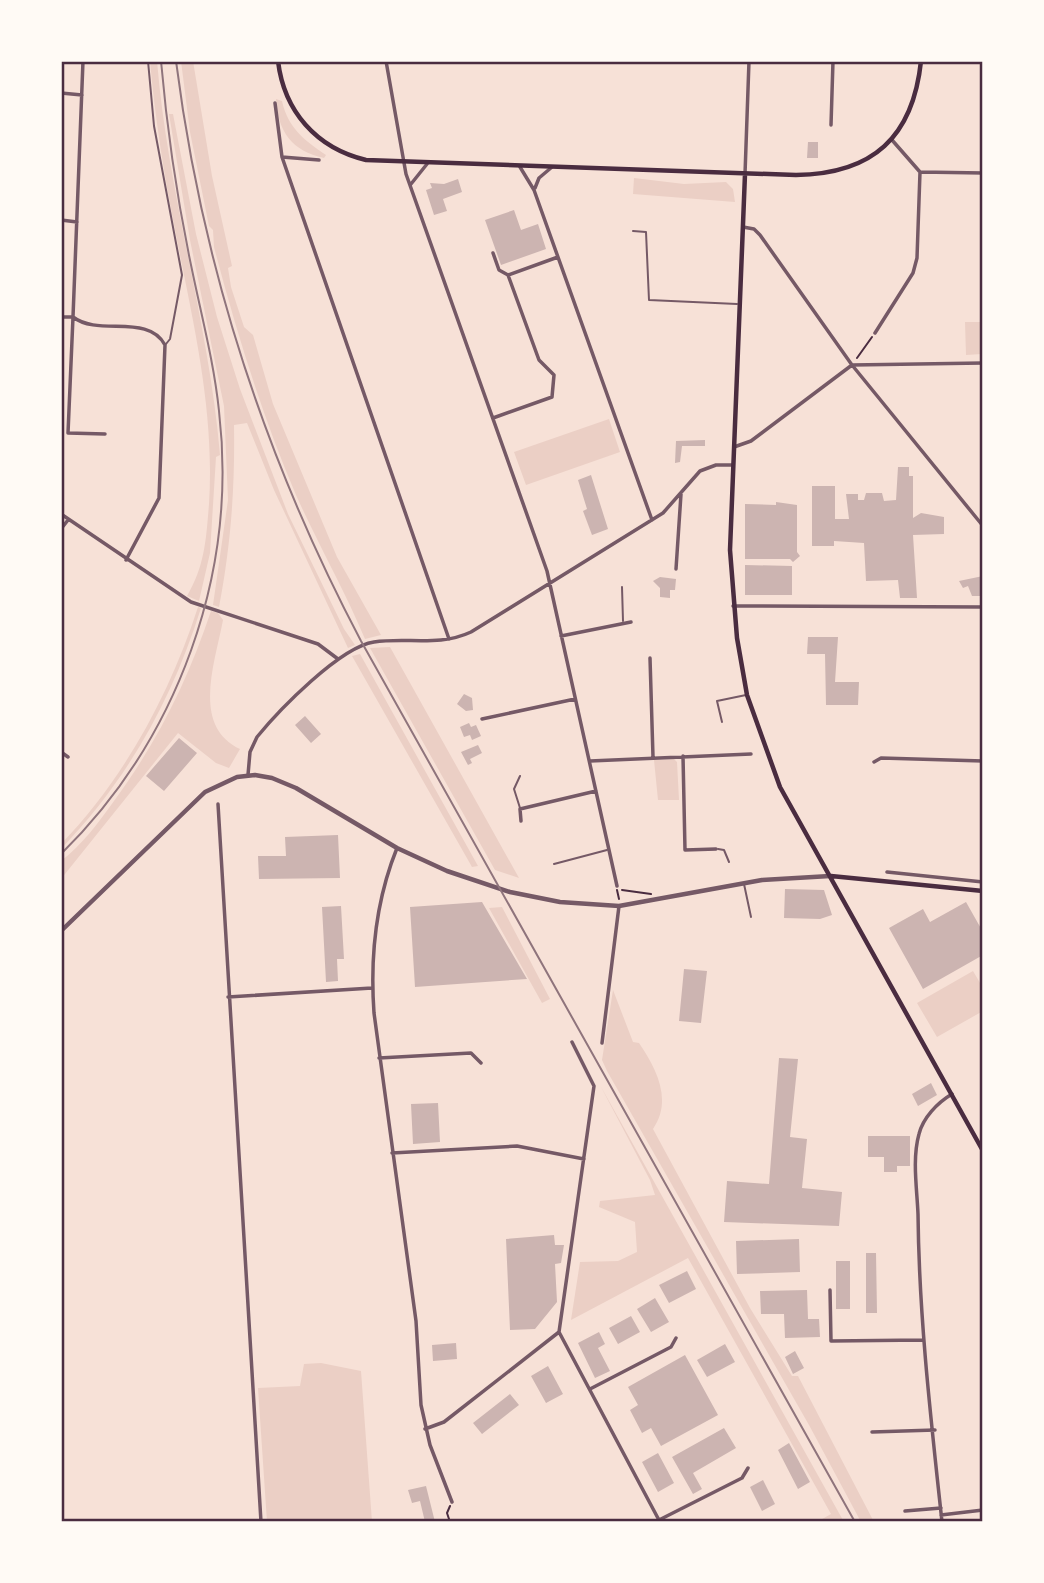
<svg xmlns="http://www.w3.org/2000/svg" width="1044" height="1583" font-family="Spectral,serif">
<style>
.green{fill:#ebcfc5}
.building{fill:#ccb4b1}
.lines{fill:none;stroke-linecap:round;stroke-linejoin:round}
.path{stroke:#4a2c40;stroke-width:2}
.service{stroke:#755966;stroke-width:2}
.minor{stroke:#755966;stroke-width:3.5}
.tertiary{stroke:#755966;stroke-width:4.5}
.secondary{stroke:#4a2c40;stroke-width:4.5}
.rail{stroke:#8f747c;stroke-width:2}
.neatline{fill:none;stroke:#4a2c40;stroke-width:2.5}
</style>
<rect width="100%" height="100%" fill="#f7e1d7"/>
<path class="green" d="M150 61H157C168 195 209 323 220 455L216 457 210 553 199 601 187 596C205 565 206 540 209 504 215 410 193 322 175 230 164 174 155 118 150 61Z
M181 61H193L212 176 232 266 228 268 231 287 244 327 253 335 273 404 337 557 381 635 365 639C345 591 318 544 296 495 262 415 236 331 214 247L213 230 209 226 190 132Z
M276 99 282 101C288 128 304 140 326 155L324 158C292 151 278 132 276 99Z
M169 114H173L196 234 217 317 240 389 288 514 344 629 355 645 348 648 274 490 247 423 234 425C235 487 231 545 219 607L213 605 228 500 224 406 190 240Z
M634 178 684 184 726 182 733 189 735 202 633 194Z
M965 322H981L982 354 966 355Z
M609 419 620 452 526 485 514 452Z
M198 607 201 608C172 700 128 779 61 849V844C124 779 170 694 198 607Z
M211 611 218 613 223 620C215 663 191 726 240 749L229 768 216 763 178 733 61 879V861C83 844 98 823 114 801 158 741 188 680 211 611Z
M390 647 519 878 495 870 370 648Z
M360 654 478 866 472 867 352 656Z
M674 759 677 762 679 800H658L654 760Z
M502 907 550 999 542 1003 489 908Z
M973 971 983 988V1011L937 1037 917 1003Z
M613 990 633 1042 639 1043C656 1068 673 1100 653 1129L750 1308 792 1376H798L874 1522H861L809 1425 607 1071 602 1060Z
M600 1085 844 1522H817L831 1514 688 1258 571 1320 580 1262 618 1261 637 1252 635 1222 599 1207 600 1201 655 1195 650 1180Z
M321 1363 361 1371 372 1522H267L258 1388 300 1386 304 1364Z"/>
<path class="building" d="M808 142H818V158H807Z
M458 179 462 192 443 199 447 211 434 215 426 190 432 188 430 183 444 184Z
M514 210 521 230 538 224 546 249 501 265 485 220Z
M705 440V446H682L680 462 675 463 676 441Z
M898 467H909V476H913V518L921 513 944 517V534L913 535 917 598H900L898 580 866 581 864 543 834 541V546H812V486H835V519H849L846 494H858V500H864L866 493H882L884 501 896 500Z
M591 475 608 529 592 535 583 511 587 509 578 480Z
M776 502 797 505V552L800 556 793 562 790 559H745V504L776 505Z
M745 565 792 566V595H745Z
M983 576V596H972L968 586 963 588 959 581Z
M660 577 676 579 675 590H670V598L660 597V588L653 581Z
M808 637H838L835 682H859L858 705H826L825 654H807Z
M464 694 472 698 473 710 466 711 457 704Z
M305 716 321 734 311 743 295 725Z
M469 723 471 727 476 725 481 736 472 740 470 735 464 737 460 727Z
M179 738 197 753 164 791 146 776Z
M478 745 482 753 470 759 472 763 468 765 461 752Z
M338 835 340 878 259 879 258 856H286L285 837Z
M785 889 824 890 832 915 820 919 784 918Z
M482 902 527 979 415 987 410 907Z
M966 902 983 932V955L923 989 889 928 923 909 930 922Z
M341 906 344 959H337L338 981 326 982 322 907Z
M684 969 707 971 701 1023 679 1021Z
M779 1058 798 1059 790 1137 807 1139 802 1188 842 1192 839 1226 724 1222 727 1181 769 1184Z
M931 1083 937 1095 918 1106 912 1094Z
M438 1103 440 1142 413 1144 411 1104Z
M868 1136H910V1166H897V1172H884V1157H868Z
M554 1235 555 1245H564L561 1263 555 1264 557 1302 535 1329 510 1330 506 1239Z
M799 1239 800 1272 737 1274 736 1241Z
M866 1253H876L877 1313H866Z
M836 1261H850V1309H836Z
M687 1271 696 1289 669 1303 659 1285Z
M807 1290 808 1319H819L820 1337 785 1338 784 1314H761L760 1291Z
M655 1298 669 1322 651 1332 637 1309Z
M631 1316 640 1332 618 1344 609 1328Z
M599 1332 605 1344 598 1348 610 1371 595 1378 578 1343Z
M456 1343 457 1359 433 1361 432 1345Z
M725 1344 735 1362 707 1377 697 1360Z
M795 1351 804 1368 793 1374 785 1357Z
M685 1355 718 1415 661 1446 651 1428 642 1433 630 1410 638 1405 628 1387Z
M548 1366 563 1394 546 1403 531 1376Z
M510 1394 519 1405 482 1434 473 1423Z
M724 1428 736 1448 693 1473 702 1489 693 1494 672 1457Z
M789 1443 810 1482 798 1489 778 1450Z
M658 1453 674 1483 658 1492 642 1462Z
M763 1480 775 1504 762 1511 750 1487Z
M426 1486 435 1522H425L420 1501 412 1503 408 1490Z"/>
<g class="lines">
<path class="path" d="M857 358 872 337
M617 890 619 899
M622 890 651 894
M450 1506 447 1513 450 1522"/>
<path class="service" d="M148 61 154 126 182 275 170 339 166 344
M633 231 646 232 649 300 737 304
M622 587 623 621
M722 722 717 701 746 695
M520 808 514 789 520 776
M718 849 724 850 729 862
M554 864 607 850
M744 884 751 917"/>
<path class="minor" d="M83 61 73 317C99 337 148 313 165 345L159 498 126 560
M386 61 406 174 547 571 617 886
M61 93 82 95
M275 103 282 157 449 639
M831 125 833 61
M282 157 319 160
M520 167 534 190 652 520
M920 172 983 173
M745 174 749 61
M411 184 427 164
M535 188 539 178 552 167
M61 220 77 222
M743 227 754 229 760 235 852 365 983 526
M493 253 499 270 508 275
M61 317H73L68 433 105 434
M875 333 913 273 917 258 920 172 892 140
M852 365 983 363
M493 418 552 397 554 375 539 360 508 275 558 257
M734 447 751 441 852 365
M61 514 191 602 318 644 338 659
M61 529 68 520
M676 569 681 494
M733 606 983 607
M561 636 631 622
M650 658 653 757
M482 719 575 699
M61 752 68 757
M683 756 685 850 716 849
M590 761 751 754
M874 762 881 758 983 761
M248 775 250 752 257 737C279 710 340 647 374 642 407 637 439 647 471 632L663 513 700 471 716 465H733
M218 804 261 1522
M521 821 520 809 596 791
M397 848C376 900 370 957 374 1013L416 1321 421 1405 430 1445 452 1502
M887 872 983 882
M228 997 372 988
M602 1043 619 906
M379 1058 471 1053 481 1063
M392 1153 517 1146 584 1159
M830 1290 831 1341 924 1340
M559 1332 660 1522
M590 1389 671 1347 676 1338
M425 1429 444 1422 559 1332 594 1086 572 1042
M872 1432 935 1430
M905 1511 941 1508
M941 1515 983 1510
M659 1520 742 1478 748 1468
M942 1522C931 1420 919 1317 918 1214 917 1189 912 1159 919 1134 923 1118 937 1103 952 1094"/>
<path class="tertiary" d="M61 931 205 792 237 777 255 775 272 778 296 788 397 848 447 871 510 892 560 902 619 906 762 880 830 876"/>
<path class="secondary" d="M278 61C284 111 316 148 366 160L796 175C873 174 913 137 921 61
M745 174 730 550 737 638 747 695 780 787 983 1151
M831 876 983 891"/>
<path class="rail" d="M176 61C202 266 265 459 361 641L855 1522
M61 854C178 739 238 574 219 411 214 362 201 314 191 265 177 198 167 130 161 61"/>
</g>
<rect width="1044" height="1583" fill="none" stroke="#fffaf5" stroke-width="126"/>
<rect x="63" y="63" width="918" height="1457" class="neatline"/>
</svg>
